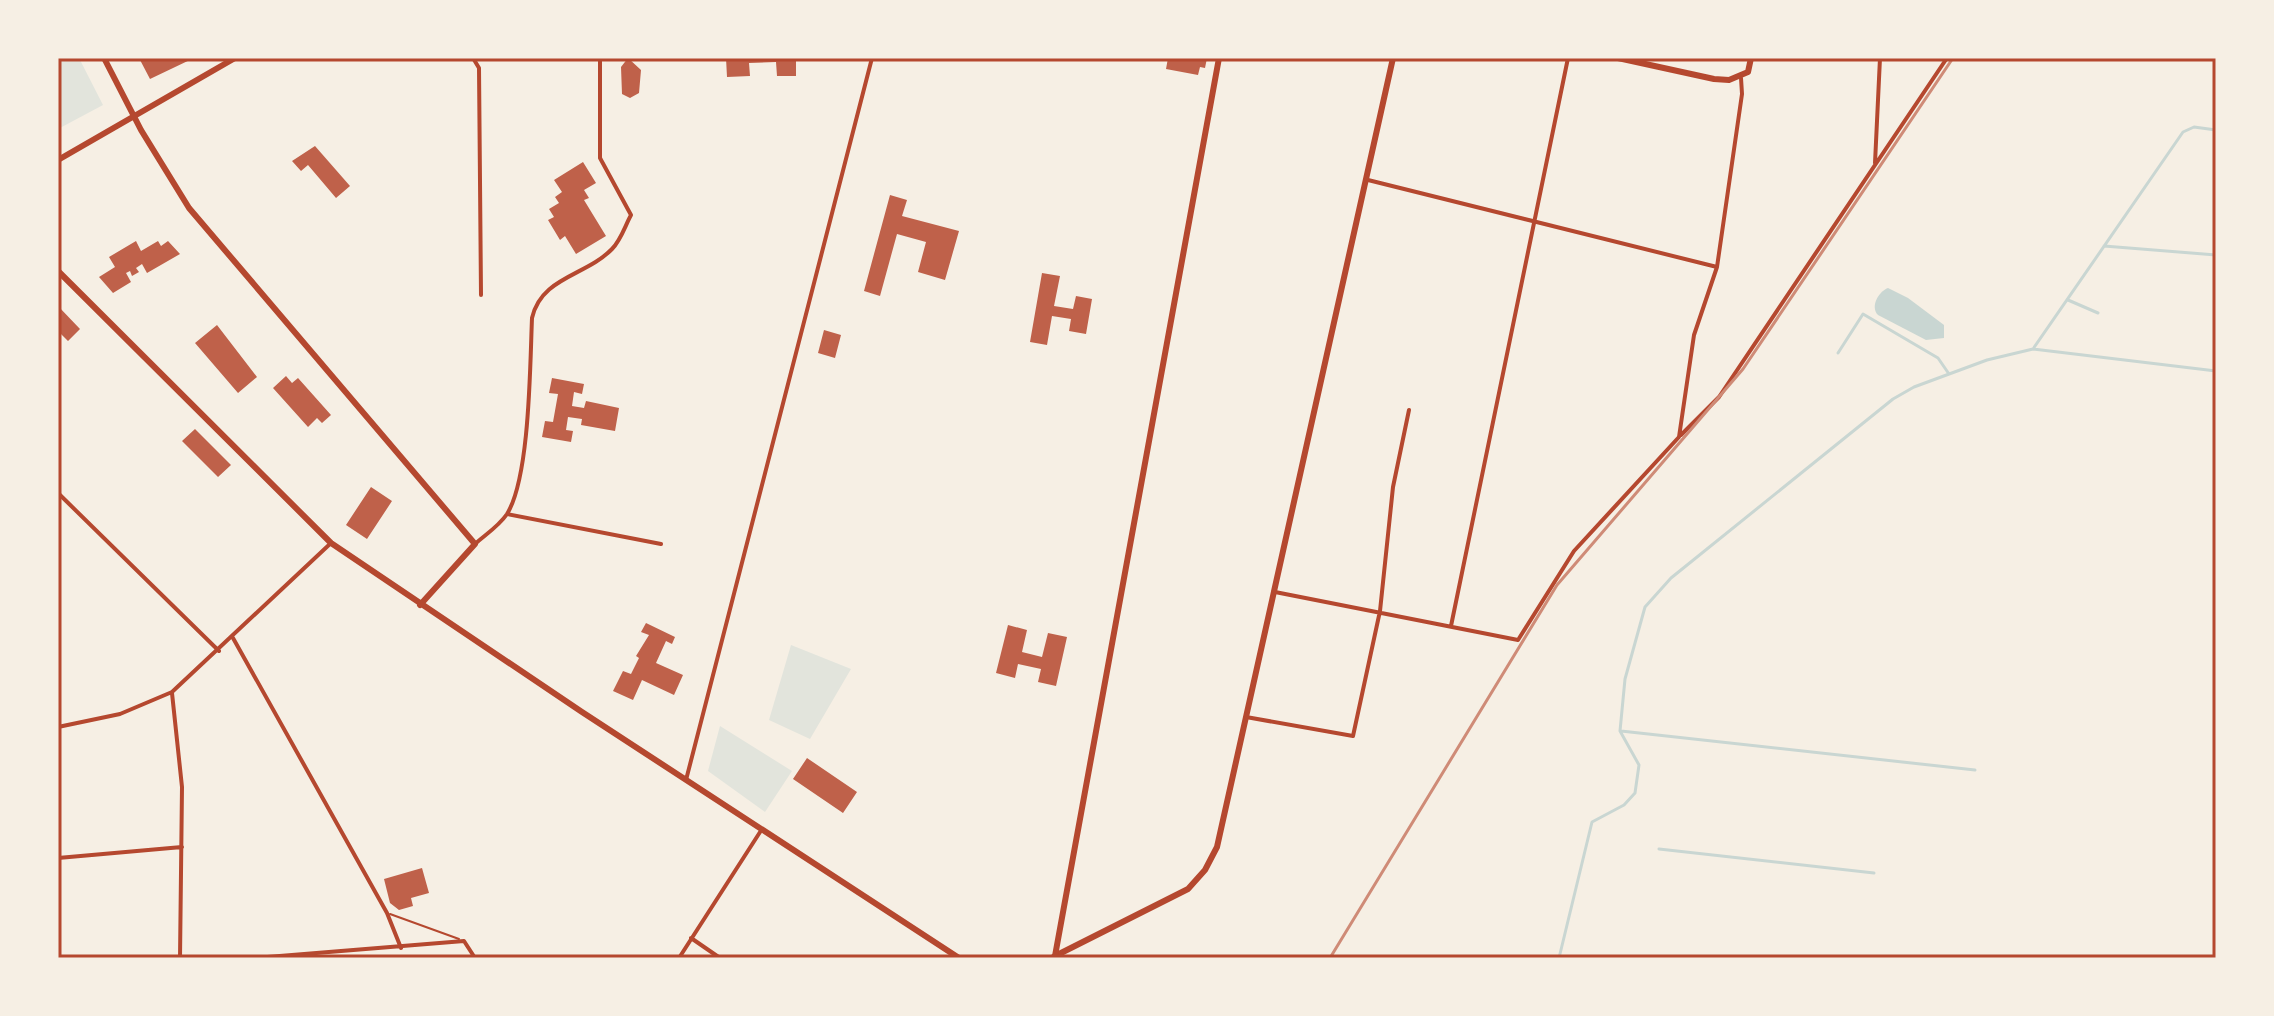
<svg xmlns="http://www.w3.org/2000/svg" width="2274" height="1016" font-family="Overpass,sans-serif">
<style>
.green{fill:#e2e4dc}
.water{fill:#c9d6d2}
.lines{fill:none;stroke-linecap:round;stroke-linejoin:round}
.stream{stroke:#c9d6d2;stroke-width:3}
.building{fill:#bf614a}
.service{stroke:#b5482f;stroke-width:2}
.minor{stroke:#b5482f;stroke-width:4}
.tertiary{stroke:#b5482f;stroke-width:6}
.secondary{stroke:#b5482f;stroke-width:6}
.rail{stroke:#cf8b77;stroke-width:3}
.neatline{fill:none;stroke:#b5482f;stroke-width:3}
</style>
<rect width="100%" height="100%" fill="#f6efe4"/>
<path class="green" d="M58 58H79L103 105 58 129Z
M791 645 851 669 810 739 769 720Z
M720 726 792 771 765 812 708 771Z"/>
<path class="water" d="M1888 288 1908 298 1944 325V338L1926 340 1878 315C1870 307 1878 292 1888 288Z"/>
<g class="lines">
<path class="stream" d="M2104 246 2216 255
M2068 300 2098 313
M2033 349 2183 132 2194 127 2216 130
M1838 353 1863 314 1938 358 1949 374
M1621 731 1975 770
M1659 849 1874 873
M1559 958 1592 822 1624 805 1635 793 1639 765 1620 731 1625 679 1645 607 1671 578 1893 399 1914 387 1987 360 2033 349 2216 371"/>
</g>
<path class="building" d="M139 58H194L150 79Z
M628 58 641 70 639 93 630 98 622 94 621 67Z
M726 58H796V76H777L776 62 749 63 750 76 727 77Z
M1168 58 1183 61 1207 58 1205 68 1200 67 1198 75 1166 69Z
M315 146 350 186 336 198 308 165 301 171 292 161Z
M583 162 596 183 584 190 589 198 584 200 606 236 576 254 565 236 560 240 548 220 554 217 549 209 559 203 555 197 562 192 554 180Z
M890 195 907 200 902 216 959 231 945 280 918 272 926 242 897 234 880 296 864 291Z
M136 241 141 251 158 241 161 246 168 241 180 254 147 273 142 264 136 268 139 272 132 276 130 271 126 273 131 282 113 293 99 277 115 267 109 257Z
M1042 273 1060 276 1054 306 1073 309 1076 296 1092 299 1086 334 1069 331 1071 319 1052 316 1047 345 1030 342Z
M58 306 80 329 68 341 58 331Z
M217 325 257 377 238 393 195 343Z
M824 330 841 335 835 358 818 353Z
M286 376 292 383 298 378 331 415 322 423 317 418 308 427 273 388Z
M552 378 584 384 582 394 574 392 572 406 584 408 586 401 619 408 615 431 581 425 582 419 568 417 566 430 573 431 571 442 542 437 545 421 553 422 558 394 549 393Z
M195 429 231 465 218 477 182 441Z
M371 487 392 501 367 539 346 525Z
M646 623 675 637 672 644 666 641 656 663 683 675 674 695 642 680 633 700 613 691 623 671 631 674 639 658 636 656 649 635 641 632Z
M1008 625 1027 630 1022 652 1042 657 1048 633 1067 637 1056 686 1038 682 1041 669 1018 664 1015 678 996 673Z
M807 758 857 792 843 813 793 779Z
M422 868 429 893 411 898 413 906 399 910 390 903 384 879Z"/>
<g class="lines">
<path class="service" d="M390 914 459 939"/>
<path class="minor" d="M473 58 479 68 481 295
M1875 163 1880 58
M1368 180 1717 267
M1681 435 1719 397 1947 58
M58 493 219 651
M507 514 661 544
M475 544C485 535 499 526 507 514 530 477 530 364 532 318 541 277 586 276 612 249 621 240 625 226 631 215L600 158V58
M1275 592 1518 640 1574 551 1679 437 1694 335 1717 267 1742 94 1741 78
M1451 626 1568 58
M233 638 387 913 401 948
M172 693 182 787 180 958
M1246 717 1353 736 1380 611 1393 487 1409 410
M58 727 120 714 172 692 331 543
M686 780 872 58
M58 858 182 847
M691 938 720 958
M255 958 464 941 475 958
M679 958 762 829"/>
<path class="tertiary" d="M1618 58 1714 79 1729 80 1748 72 1751 58
M1055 956 1188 889 1205 870 1217 847 1393 58"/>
<path class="secondary" d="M104 58 141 130 189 208 475 544 420 605
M58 160 235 58
M58 271 331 543 582 712 959 958
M1052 958 1055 956 1219 58"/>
<path class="rail" d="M1330 958 1557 585 1743 369 1953 58"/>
</g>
<rect width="2274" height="1016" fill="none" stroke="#f6efe4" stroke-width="120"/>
<rect x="60" y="60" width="2154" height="896" class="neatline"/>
</svg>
